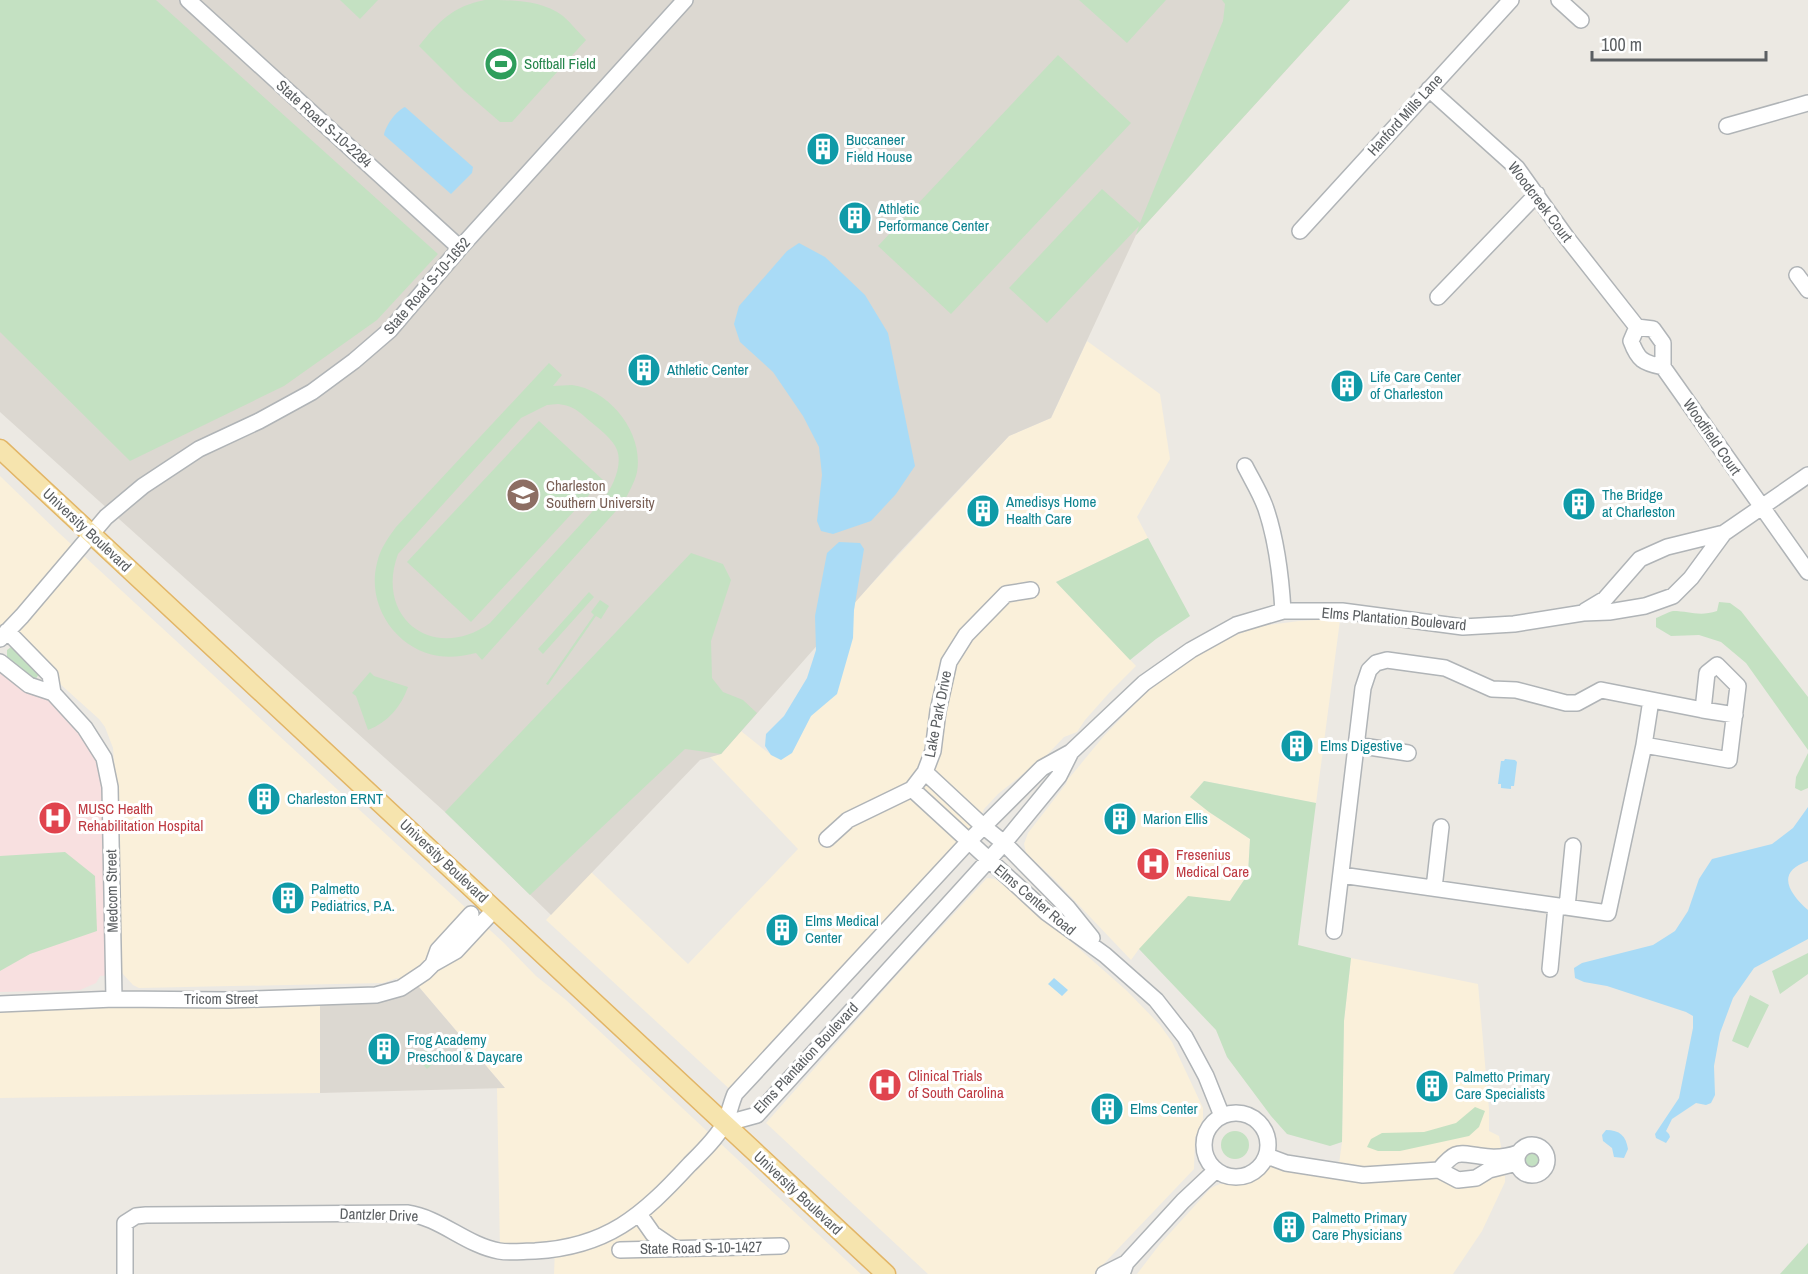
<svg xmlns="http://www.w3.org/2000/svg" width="1808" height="1274" font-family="'Archivo Narrow',sans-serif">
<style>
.commercial{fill:#faf0da}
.education{fill:#dcd8d1}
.medical{fill:#f8e0e0}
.green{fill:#c4e1c2;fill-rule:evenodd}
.water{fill:#a9dbf6}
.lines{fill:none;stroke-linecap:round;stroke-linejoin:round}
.minor-casing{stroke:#b0b4b7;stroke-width:18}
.major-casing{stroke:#e2b566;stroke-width:21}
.minor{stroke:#fff;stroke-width:15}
.major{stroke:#f6e4ae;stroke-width:18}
.labels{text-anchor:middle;stroke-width:6;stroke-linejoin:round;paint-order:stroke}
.leisure-label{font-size:15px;fill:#27864d;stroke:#fff;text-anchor:start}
.street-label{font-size:15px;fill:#5b5f62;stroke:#fff}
.culture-label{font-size:15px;fill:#0d838f;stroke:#fff;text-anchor:start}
.education-label{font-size:15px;fill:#785e54;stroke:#fff;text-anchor:start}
.health-label{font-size:15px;fill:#be3a42;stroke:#fff;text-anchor:start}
</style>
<rect width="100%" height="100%" fill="#ece9e3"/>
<path class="commercial" d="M1087 341 1160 394 1170 459 1137 517 1148 538 1056 582 1136 666 1109 693 1085 720 1077 732 1064 737 1047 755 998 794 984 809 970 840 735 1094 546 920 590 871 688 964 798 849 710 757 721 754 741 731 771 755 792 753 811 716 822 706 854 610 855 602 1009 436 1051 418Z
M0 476 59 533 504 943 536 976 566 1000 861 1274H554L555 1250 500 1251 497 1088 504 1087 413 980 405 985 397 978 383 983 139 988 133 985 122 973 120 966 116 786 113 748 105 727 99 719 49 674 8 632 0 639Z
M1334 619 1340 620 1316 803 1204 781 1190 797 1209 812 1250 839 1248 874 1230 901 1139 949 1131 960 1054 879 1026 853 1024 844 1028 833 1066 784 1068 778 1070 777 1103 737 1155 683 1186 660 1222 640 1261 626 1299 621Z
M987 878 995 879 1003 885 1076 946 1127 991 1160 1025 1172 1042 1203 1108V1119L1195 1138 1194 1169 1094 1274H928L766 1123 899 973Z
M1351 958 1478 984 1489 1109V1131L1499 1136 1503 1156 1466 1153 1440 1170 1458 1180 1505 1174V1182L1482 1231 1453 1274H1137L1160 1244 1210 1189 1215 1186 1220 1184H1241L1256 1179 1269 1168 1273 1159 1338 1171 1342 1142 1344 1021Z
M320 998V1093L0 1098V1004Z"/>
<path class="education" d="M0 0H1350L1136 235 1051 418 1009 436 897 555 721 754 700 760 551 915 445 812 0 412Z
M413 980 505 1088 320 1093V998Z"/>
<path class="medical" d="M0 662 53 693 104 758 114 975 100 976 96 983 80 990 0 992Z"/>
<path class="green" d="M0 0H156L438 254 377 320 284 386 130 461 0 332Z
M340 0H378L360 19Z
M485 0C511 0 542 0 563 16 571 23 578 32 586 40L512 122H500L463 90 419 46C438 22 453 6 485 0Z
M1079 0H1166L1127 43Z
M1222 0H1350L1136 235 1139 226 1047 323 1009 288 1102 189 1140 223 1223 21 1225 4Z
M1058 55 1131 123 951 314 878 246Z
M549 363 562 375 553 386C559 386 566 385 572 385 610 390 644 433 637 472 635 482 628 493 624 502L482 660 476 653C463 656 451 658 439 656 396 650 366 605 377 563 380 549 388 538 396 527ZM558 404C575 406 579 412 591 422 599 429 613 439 617 450 623 466 612 488 603 500L490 623C435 663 374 619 398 554L521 418 547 405Z
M539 421 603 480 471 622 407 562Z
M1148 538 1190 616 1156 639 1130 660 1056 582Z
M691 553 723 564 731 580 711 641 712 678 723 692 743 700 757 713 721 754 685 749 530 895 445 812Z
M589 592 594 597 543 654 538 649Z
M600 600 609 606 601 619 596 616 548 685 546 684 594 615 591 612Z
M1719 602 1730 603 1741 611 1808 697V750L1746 663 1721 642 1699 635 1671 636 1656 627V618C1661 616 1668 612 1673 611 1689 611 1699 617 1717 611Z
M11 647 18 650 39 674 35 680 7 659V650Z
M370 672 374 676 408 687C401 707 388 722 368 730L356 696 352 693Z
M1808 753V788L1801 791 1795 788 1796 777Z
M1204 781 1316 803 1298 945 1351 958 1344 1021 1342 1142 1330 1146 1287 1134 1271 1116 1227 1057 1216 1030 1139 949 1188 896 1230 901 1248 874 1250 839 1209 812 1190 797Z
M65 852 95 876 97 931 30 954 0 971V856Z
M1808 953V974L1780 994 1772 971Z
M1750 995 1769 1005 1748 1048 1732 1041Z
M428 1048 438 1059 427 1069 417 1058Z
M1475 1107 1485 1111 1479 1127 1469 1136 1400 1151H1378L1367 1147 1371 1139 1382 1133 1424 1132 1456 1123Z
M1221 1145a14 14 0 1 1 28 0a14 14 0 1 1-28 0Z
M1524 1160a8 8 0 1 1 16 0a8 8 0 1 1-16 0Z
M1808 1243V1274H1780Z"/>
<path class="water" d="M405 107 473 167 472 173 451 194 384 135C386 125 396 111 405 107Z
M799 243 825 257 865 295 888 333 915 466 896 494 871 521 833 534 821 531 817 521 822 475 819 447 803 416 773 372 740 342 734 324 739 306 787 251Z
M839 542 860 543 864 549 854 610 853 638 837 694 811 716 792 753 781 760 771 755 765 746 766 734 784 716 807 678 816 650 815 616 827 553Z
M1505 759 1515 760 1517 762 1514 786H1511V789L1501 788V784H1498L1501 761H1504Z
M1808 807V861C1775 872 1789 893 1808 910V939L1754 968 1733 998 1720 1033 1714 1066 1715 1095 1711 1103 1706 1105 1696 1103 1672 1119 1666 1131 1669 1134 1670 1137 1666 1143 1656 1138 1655 1134 1679 1098 1693 1028V1016L1686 1012 1607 986 1584 982 1575 978 1574 968 1582 963 1653 945 1675 931 1688 911 1699 879 1712 859 1772 844 1793 828Z
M1054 978 1068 990 1062 996 1048 984Z
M1606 1130C1620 1130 1626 1136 1628 1149L1624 1158 1614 1157 1612 1148 1603 1141 1602 1135Z"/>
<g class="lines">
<defs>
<path id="minor" d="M188 0 460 248
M1559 0 1581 20
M1429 89 1517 168 1567 238 1637 327 1653 329 1663 343V367
M1727 126 1808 103
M1300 231 1511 0
M1797 275 1808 290
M1438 297 1537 194
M1637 327 1631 341C1638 360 1643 363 1663 367
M1663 367 1808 572
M1245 466C1252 480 1261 494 1266 509 1277 542 1281 577 1283 611
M1585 611 1605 599 1640 559 1667 547 1724 533
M7 631 50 675 53 693
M0 639 22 616 106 517 143 486 199 449 259 421 312 392 354 361 390 330 460 248 685 0
M0 662 29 685 53 693 85 728 104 758 110 787 114 999
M1703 710 1735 715
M1356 745 1408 753
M1644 745 1651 700
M925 772 983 826 1004 843 1067 907 1092 938
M912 789 1047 913 1105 955 1156 1000 1185 1037 1206 1076 1222 1116
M827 839 848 820 912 789 925 772 933 751 938 711 949 662 966 635 1006 594 1031 590
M1434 888 1441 827
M1567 907 1573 846
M1334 931 1363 688 1369 670 1376 663 1387 660 1445 668 1492 689 1516 690 1566 703H1577L1601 690 1703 710 1707 673 1717 665 1738 686 1729 760 1644 745 1608 913 1341 875
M433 964 438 950 471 914
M1550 969 1556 906
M0 1004 114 999 228 1000 376 995 401 988 425 972 433 964 456 951 495 909
M1204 1145a32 32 0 1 1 64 0a32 32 0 1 1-64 0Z
M724 1124 757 1115 1004 843 1059 776 1071 752
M1517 1160a15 15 0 1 1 30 0a15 15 0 1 1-30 0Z
M1267 1156 1286 1163 1363 1175 1439 1170 1458 1180 1476 1178 1489 1170 1517 1163
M1439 1170C1456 1150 1457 1153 1480 1156 1492 1158 1507 1157 1518 1153
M639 1214 653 1234 675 1249
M620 1250 781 1246
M125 1274V1223L136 1216 146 1215 407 1213C441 1218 466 1245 499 1251 511 1253 523 1251 535 1251 607 1247 642 1216 689 1165 701 1153 716 1139 724 1124 729 1115 731 1103 735 1094L970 840 1042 768 1071 752 1144 683 1191 650 1236 625 1283 611H1342L1463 627 1514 624 1583 613 1609 612 1645 606 1673 596 1691 578 1724 533 1808 475
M1104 1274 1126 1263
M1122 1274 1126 1263 1183 1201 1215 1171"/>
<path id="major" d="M0 449 886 1274"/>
</defs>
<use href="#minor" class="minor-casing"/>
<use href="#major" class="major-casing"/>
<use href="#minor" class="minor"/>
<use href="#major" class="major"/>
</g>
<defs>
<symbol id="stadium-disc" viewBox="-11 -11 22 22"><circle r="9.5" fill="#2e9e5b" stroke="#fff"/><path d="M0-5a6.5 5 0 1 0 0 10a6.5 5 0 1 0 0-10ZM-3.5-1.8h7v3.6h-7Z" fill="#fff"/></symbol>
<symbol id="building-disc" viewBox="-11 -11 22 22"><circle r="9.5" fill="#0f9aa8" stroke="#fff"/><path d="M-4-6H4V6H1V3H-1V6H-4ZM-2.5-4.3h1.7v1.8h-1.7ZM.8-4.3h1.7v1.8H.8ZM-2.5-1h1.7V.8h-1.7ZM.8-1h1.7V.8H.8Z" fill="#fff"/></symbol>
<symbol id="university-disc" viewBox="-11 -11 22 22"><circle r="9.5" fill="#8d6e63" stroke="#fff"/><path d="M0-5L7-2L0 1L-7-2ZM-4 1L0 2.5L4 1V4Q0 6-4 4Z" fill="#fff"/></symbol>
<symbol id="hospital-disc" viewBox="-11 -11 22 22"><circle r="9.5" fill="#e0444e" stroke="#fff"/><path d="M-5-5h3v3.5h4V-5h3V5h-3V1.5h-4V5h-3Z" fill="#fff"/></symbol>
</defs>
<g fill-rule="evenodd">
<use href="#stadium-disc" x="482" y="45" width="38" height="38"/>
<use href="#building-disc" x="804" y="130" width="38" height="38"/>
<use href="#building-disc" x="836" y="199" width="38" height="38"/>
<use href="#building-disc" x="625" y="351" width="38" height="38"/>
<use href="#building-disc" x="1328" y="367" width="38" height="38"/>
<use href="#university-disc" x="504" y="476" width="38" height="38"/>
<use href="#building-disc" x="1560" y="485" width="38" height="38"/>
<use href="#building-disc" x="964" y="492" width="38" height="38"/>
<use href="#building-disc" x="1278" y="727" width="38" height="38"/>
<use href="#building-disc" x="245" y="780" width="38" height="38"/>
<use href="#hospital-disc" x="36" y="799" width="38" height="38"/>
<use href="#building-disc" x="1101" y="800" width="38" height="38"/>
<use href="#hospital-disc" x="1134" y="845" width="38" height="38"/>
<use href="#building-disc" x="269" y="879" width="38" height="38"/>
<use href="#building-disc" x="763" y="911" width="38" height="38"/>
<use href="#building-disc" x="365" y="1030" width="38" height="38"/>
<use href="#hospital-disc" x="866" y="1066" width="38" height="38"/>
<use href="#building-disc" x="1413" y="1067" width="38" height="38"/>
<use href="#building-disc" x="1088" y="1090" width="38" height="38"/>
<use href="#building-disc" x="1270" y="1208" width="38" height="38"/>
</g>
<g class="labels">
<g class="leisure-label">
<text x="524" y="69">Softball Field</text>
</g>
<g class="street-label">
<text transform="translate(1405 115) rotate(-48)" y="5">Hanford Mills Lane</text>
<text transform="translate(324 124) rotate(42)" y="5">State Road S-10-2284</text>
<text transform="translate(1540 202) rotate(53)" y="5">Woodcreek Court</text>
<text transform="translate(427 286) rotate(-49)" y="5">State Road S-10-1652</text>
<text transform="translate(1712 437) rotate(55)" y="5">Woodfield Court</text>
<text transform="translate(87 530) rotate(43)" y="5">University Boulevard</text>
<text transform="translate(1394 619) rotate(5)" y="5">Elms Plantation Boulevard</text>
<text transform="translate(938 714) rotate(-79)" y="5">Lake Park Drive</text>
<text transform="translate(444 861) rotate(43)" y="5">University Boulevard</text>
<text transform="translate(112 891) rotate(-91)" y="5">Medcom Street</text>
<text transform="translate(1035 900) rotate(40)" y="5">Elms Center Road</text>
<text x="221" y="1004">Tricom Street</text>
<text transform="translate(806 1058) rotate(-47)" y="5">Elms Plantation Boulevard</text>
<text transform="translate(798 1193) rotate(43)" y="5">University Boulevard</text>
<text transform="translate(379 1215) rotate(2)" y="5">Dantzler Drive</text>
<text transform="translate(701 1248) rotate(-1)" y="5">State Road S-10-1427</text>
</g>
<g class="culture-label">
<text x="846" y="145">Buccaneer<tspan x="846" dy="17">Field House</tspan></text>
<text x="878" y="214">Athletic<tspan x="878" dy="17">Performance Center</tspan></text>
<text x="667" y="375">Athletic Center</text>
<text x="1370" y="382">Life Care Center<tspan x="1370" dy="17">of Charleston</tspan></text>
<text x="1602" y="500">The Bridge<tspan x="1602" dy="17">at Charleston</tspan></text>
<text x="1006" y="507">Amedisys Home<tspan x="1006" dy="17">Health Care</tspan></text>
<text x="1320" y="751">Elms Digestive</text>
<text x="287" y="804">Charleston ERNT</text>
<text x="1143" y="824">Marion Ellis</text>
<text x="311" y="894">Palmetto<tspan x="311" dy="17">Pediatrics, P.A.</tspan></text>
<text x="805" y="926">Elms Medical<tspan x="805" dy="17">Center</tspan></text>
<text x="407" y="1045">Frog Academy<tspan x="407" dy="17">Preschool &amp; Daycare</tspan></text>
<text x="1455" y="1082">Palmetto Primary<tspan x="1455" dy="17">Care Specialists</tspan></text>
<text x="1130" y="1114">Elms Center</text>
<text x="1312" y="1223">Palmetto Primary<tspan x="1312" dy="17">Care Physicians</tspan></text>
</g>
<g class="education-label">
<text x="546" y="491">Charleston<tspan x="546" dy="17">Southern University</tspan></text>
</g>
<g class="health-label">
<text x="78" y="814">MUSC Health<tspan x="78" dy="17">Rehabilitation Hospital</tspan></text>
<text x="1176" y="860">Fresenius<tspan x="1176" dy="17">Medical Care</tspan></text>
<text x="908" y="1081">Clinical Trials<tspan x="908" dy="17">of South Carolina</tspan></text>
</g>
</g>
<path d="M1592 51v9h174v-9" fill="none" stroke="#5b5f62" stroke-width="3"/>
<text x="1601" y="51" font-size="18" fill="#5b5f62" stroke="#ffffff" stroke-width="4.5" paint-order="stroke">100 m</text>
</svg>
